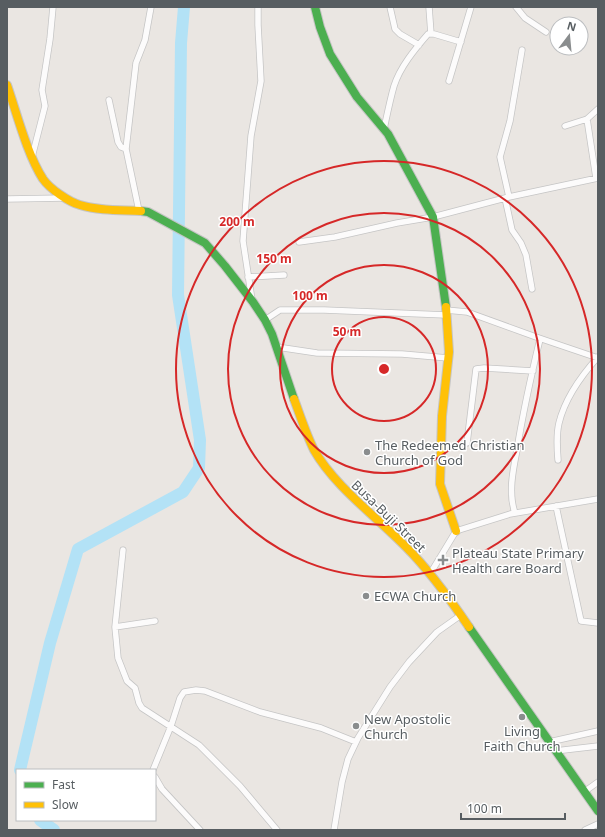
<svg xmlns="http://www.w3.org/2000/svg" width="605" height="837" font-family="'Noto Sans',sans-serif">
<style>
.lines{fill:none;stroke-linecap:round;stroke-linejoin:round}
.river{stroke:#b3e2f6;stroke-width:12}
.street-casing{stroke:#c5c5c5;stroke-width:7}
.fast-casing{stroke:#c5c5c4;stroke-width:10}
.slow-casing{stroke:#c5c5c4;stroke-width:10}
.street{stroke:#fcfbfb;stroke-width:5.5}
.fast{stroke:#4caf50;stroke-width:8}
.slow{stroke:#ffc107;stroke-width:8}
.ring{fill:none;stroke:#d62828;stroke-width:2}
.poi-dot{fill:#8a8d8e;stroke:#fff;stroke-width:1.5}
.labels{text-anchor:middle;stroke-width:3;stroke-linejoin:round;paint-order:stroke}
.poi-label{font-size:13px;fill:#575d61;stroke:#fff;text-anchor:start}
.street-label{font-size:13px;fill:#575d61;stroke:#fff}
.centre{fill:#d62828;stroke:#fff;stroke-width:2}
.ring-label{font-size:12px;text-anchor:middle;font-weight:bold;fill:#d62828;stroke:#fff;stroke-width:3;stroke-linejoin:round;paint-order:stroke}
</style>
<rect width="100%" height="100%" fill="#eae6e2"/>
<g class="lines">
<path class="river" d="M20 770 50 643 78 549 183 492 199 468 200 440 178 295 181 43 184 7
M40 820 54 830"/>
<defs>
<path id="street" d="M390 7 395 29 400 34 419 45
M429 7 431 34
M516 7 525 18 546 32
M449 81 471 7
M109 100 118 142 121 147 126 149
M587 119 596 178
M565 126 587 119 598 109
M384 129C387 115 390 100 394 86 400 67 415 49 428 34H434L461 42
M32 157 45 106 42 90 50 39 53 7
M509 197 500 157 510 121 522 50
M505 198 512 230 521 243 526 255 532 289
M7 199 65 198
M139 211 126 149 136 63 145 40 151 7
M299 242 335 237 397 223 433 217 509 197 598 178
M248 277 284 275
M252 300 243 241 251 136 261 81 258 25V7
M446 310 467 312 536 337 598 358
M265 320 280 310H324L446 315
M277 347 317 353 402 354 448 358
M467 443 476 369 484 368 533 371
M558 460C557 448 556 435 559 423 565 398 581 376 598 357
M556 506 581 621 598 623
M515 513C508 493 513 470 517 450 523 412 531 376 540 339
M123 550 115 627 118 658 127 681 135 688 139 703 142 708 199 745 240 786 277 830
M430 574 456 531 510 514 598 499
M115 627 155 621
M549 742 598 731
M555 751 598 746
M153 770 171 726 180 698 184 692 196 690 205 691 260 712 321 728 356 742
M155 777 162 789 200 830
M584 792 598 782
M334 830 342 782 348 759 358 738 390 687 409 662 437 632 461 615
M585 830 598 824"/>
<path id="fast" d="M315 7 320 27 330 54 357 97 388 134 433 217 446 307
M141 211 148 212 205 243 225 266 253 302 265 320 272 334 294 399
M469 627 598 811"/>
<path id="slow" d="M7 85C17 114 27 154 43 179 50 189 69 202 80 205 99 211 121 210 141 211
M446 307 449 352 442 416 440 484 456 531
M294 399C300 415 306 434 314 450 335 487 377 517 406 547 430 571 450 599 469 627"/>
</defs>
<use href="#street" class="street-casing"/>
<use href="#fast" class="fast-casing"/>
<use href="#slow" class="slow-casing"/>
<use href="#street" class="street"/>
<use href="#fast" class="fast"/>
<use href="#slow" class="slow"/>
</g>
<g class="ring">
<circle cx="384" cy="369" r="52"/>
<circle cx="384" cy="369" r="104"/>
<circle cx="384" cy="369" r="156"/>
<circle cx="384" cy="369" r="208"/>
</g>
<g class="poi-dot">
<circle cx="367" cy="452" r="4"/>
<path d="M441 554h4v4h4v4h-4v4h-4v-4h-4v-4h4z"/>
<circle cx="366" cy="596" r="4"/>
<circle cx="522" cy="717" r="4"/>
<circle cx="356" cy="726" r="4"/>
</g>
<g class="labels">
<g class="poi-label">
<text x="375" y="450">The Redeemed Christian<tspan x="375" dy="15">Church of God</tspan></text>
<text x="452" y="558">Plateau State Primary<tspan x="452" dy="15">Health care Board</tspan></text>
<text x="374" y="601">ECWA Church</text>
<text x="364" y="724">New Apostolic<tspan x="364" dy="15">Church</tspan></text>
<text x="522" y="736" text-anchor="middle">Living<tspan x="522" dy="15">Faith Church</tspan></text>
</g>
<g class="street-label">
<text transform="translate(389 516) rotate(44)" y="5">Busa-Buji Street</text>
</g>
</g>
<circle cx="384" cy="369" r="6" class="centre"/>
<g class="ring-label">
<text x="237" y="226">200 m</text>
<text x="274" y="263">150 m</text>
<text x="310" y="300">100 m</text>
<text x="347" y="336">50 m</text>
</g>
<rect width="605" height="837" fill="none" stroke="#575d61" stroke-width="16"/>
<rect x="16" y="769" width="140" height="52" fill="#ffffff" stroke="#bcbec0"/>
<rect x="24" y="782" width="20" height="6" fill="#4caf50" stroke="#bcbec0"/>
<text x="52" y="789" font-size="12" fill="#575d61">Fast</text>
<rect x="24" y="802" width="20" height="6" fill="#ffc107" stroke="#bcbec0"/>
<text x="52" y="809" font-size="12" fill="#575d61">Slow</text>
<g transform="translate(569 36) rotate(16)"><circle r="19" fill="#ffffff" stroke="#bcbec0"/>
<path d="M0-3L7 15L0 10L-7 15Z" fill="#8a8d8e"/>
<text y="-6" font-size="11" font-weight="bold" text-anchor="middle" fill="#575d61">N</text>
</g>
<path d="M461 813v6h104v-6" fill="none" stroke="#575d61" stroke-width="2"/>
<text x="467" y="813" font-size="12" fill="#575d61" stroke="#ffffff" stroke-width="3" paint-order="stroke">100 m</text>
</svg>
